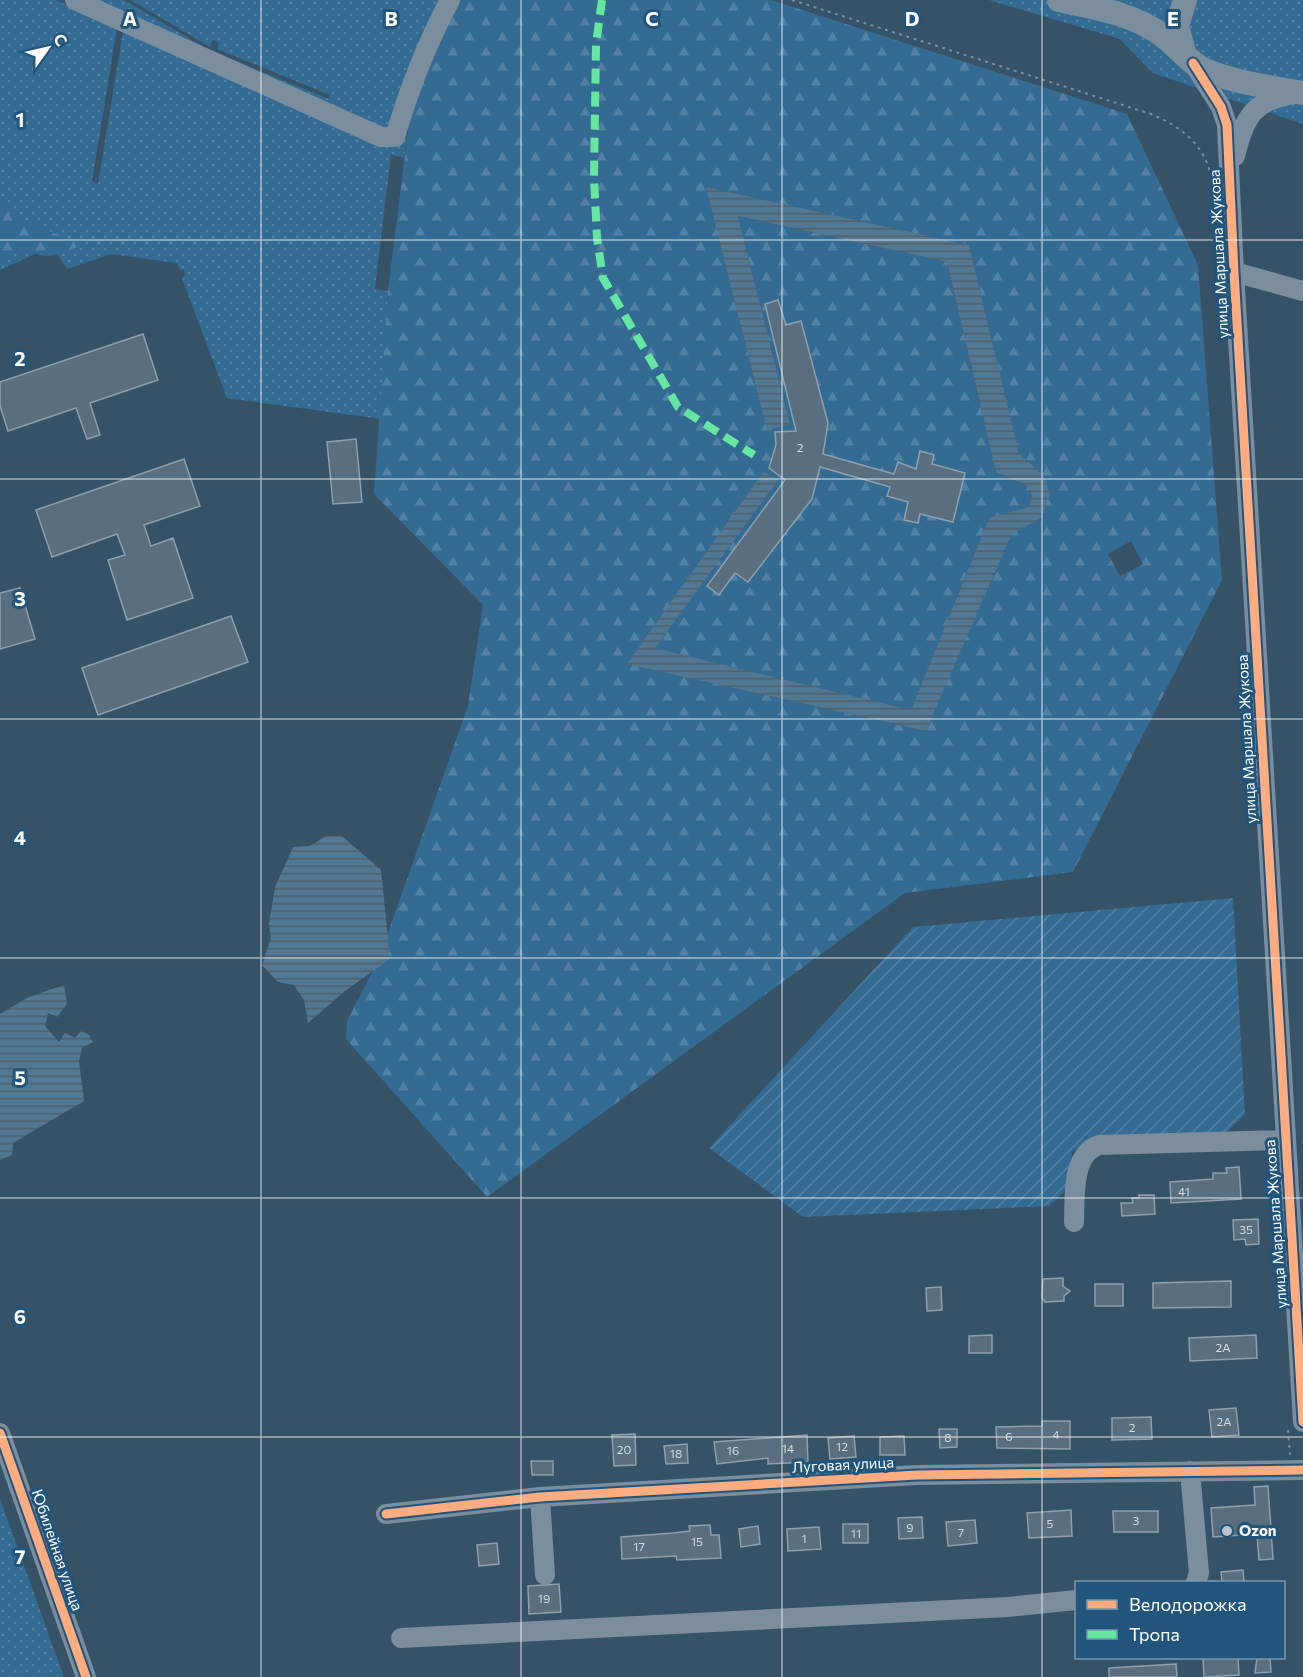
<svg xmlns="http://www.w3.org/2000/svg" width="1303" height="1677" font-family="Commissioner,sans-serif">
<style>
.grass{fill:url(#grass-dots)}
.forest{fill:url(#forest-firs);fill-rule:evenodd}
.garden{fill:url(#garden-furrows)}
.water{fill:url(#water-rules)}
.building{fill:#596f7f;stroke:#8ea0ad;stroke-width:1.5}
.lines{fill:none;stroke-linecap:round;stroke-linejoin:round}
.path{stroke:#7a8e9e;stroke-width:2;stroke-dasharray:3 4.5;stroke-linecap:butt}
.minor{stroke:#7a8e9e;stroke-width:20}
.major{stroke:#7a8e9d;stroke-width:24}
.quiet{stroke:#66e7a1;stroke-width:8;stroke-dasharray:15 8;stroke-linecap:butt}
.cycleway-casing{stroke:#21557c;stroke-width:13}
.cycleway{stroke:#ffac80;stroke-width:9}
.grid{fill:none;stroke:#fff;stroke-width:1.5;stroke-opacity:0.55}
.poi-dot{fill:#b9c2ca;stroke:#21557c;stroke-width:2}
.labels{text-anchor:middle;stroke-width:6;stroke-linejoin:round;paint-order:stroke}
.number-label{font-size:12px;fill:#d6dbdf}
.street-label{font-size:15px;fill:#fff;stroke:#21557c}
.poi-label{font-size:15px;font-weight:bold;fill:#fff;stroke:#21557c;text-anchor:start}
.grid-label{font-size:20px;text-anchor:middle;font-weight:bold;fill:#fff;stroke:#21557c;stroke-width:6;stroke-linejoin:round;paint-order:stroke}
</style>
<defs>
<pattern id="grass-dots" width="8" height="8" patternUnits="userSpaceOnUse" patternTransform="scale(1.5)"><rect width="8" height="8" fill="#346b93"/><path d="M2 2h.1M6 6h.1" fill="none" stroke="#5281a3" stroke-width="1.8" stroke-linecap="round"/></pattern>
<pattern id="forest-firs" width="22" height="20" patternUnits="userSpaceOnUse" patternTransform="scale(1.5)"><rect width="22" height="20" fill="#346b93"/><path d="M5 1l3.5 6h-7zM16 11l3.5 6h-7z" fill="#5281a3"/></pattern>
<pattern id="garden-furrows" width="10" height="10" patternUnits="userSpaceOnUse" patternTransform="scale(1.5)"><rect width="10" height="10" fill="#346b93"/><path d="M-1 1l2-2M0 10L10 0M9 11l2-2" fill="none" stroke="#5281a3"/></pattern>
<pattern id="water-rules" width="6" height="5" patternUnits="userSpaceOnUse" patternTransform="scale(1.5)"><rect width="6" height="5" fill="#537894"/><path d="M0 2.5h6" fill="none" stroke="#4f606c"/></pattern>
</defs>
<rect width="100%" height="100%" fill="#365267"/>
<path class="grass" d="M0 0H56L117 28 92 181 98 184 123 31 85 0H124L209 50 329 99 330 95 217 49 219 43 213 40 210 47 131 0H442L395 127 407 133 404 158 391 154 375 289 388 291 381 419 227 398 182 278 185 275 184 270H180L177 263 111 254 67 269 52 246 0 270Z
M989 0H1303V124L1153 73 1120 39Z
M0 1499 64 1677H0Z"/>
<path class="forest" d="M457 0H771L1127 114 1198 265 1222 580 1073 872 905 893 487 1197 346 1039 347 1021 378 961 468 706 483 605 374 494 388 291 412 98ZM706 187 969 245 1019 453 1043 475 1041 518 1012 532 926 731 628 664 763 472 779 479 654 648 911 710 989 518 1028 507 1032 497 1028 486 996 472 947 262 738 216 790 424ZM1131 541 1143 564 1120 576 1108 554Z
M0 199 10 215 82 244C54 260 45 258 15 248L0 259Z"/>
<path class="garden" d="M1233 898 1245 1114 1225 1134 1093 1139 1072 1152 1068 1188 1049 1206 803 1217 709 1148 913 927Z"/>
<path class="water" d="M706 187 969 245 1019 453 1043 475 1050 494 1041 518 1012 533 926 731 627 664 763 472 779 479 655 648 911 710 989 518 1028 507 1032 497 1028 486 996 472 947 262 738 216 790 424 767 430Z
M326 836H342L381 870 390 959 345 991 308 1023 304 1000 294 985 278 982 262 965 271 938 269 924 275 887 293 847 310 846Z
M64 985 67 1004 57 1017 48 1013 45 1026 59 1042 65 1033 75 1038 81 1031 89 1035 93 1042 82 1048 79 1061 84 1101 13 1143 12 1155 0 1160V1014L29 997Z"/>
<path class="building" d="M778 300 786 325 801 321 828 423 823 454 894 474 898 462 916 469 920 451 934 455 932 464 965 473 953 522 920 514 918 523 904 520 908 502 887 496 890 487 820 467 812 499 748 582 735 573 719 595 707 586 785 480 769 468 776 445 775 432 796 431 765 304Z
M143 334 158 380 90 403 100 435 87 439 76 408 8 431 0 406V382Z
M356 439 362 502 333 504 327 442Z
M184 459 200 506 144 525 151 546 173 538 193 598 127 620 108 560 125 555 117 534 52 557 36 510Z
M20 588 35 639 0 649V593Z
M231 616 248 662 98 715 82 668Z
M1239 1167 1241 1199 1171 1203 1170 1182 1213 1179V1173H1227L1226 1168Z
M1139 1195H1154L1155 1214 1122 1216 1121 1203H1133L1132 1198H1139Z
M1258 1219 1259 1244 1246 1245 1245 1239 1234 1240 1233 1220Z
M1063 1278V1286L1070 1291 1064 1296V1301L1045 1302 1042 1298 1043 1279Z
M1231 1281V1307L1153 1308V1283Z
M1095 1284H1123V1306H1095Z
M941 1287 942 1310 927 1311 926 1288Z
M992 1335V1353H969V1336Z
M1256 1335 1257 1358 1190 1361 1189 1338Z
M1236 1408 1239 1435 1212 1437 1209 1410Z
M1151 1417 1152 1439 1112 1440V1418Z
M1042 1421H1070V1449L997 1448 996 1427 1042 1426Z
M939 1429H957V1447L940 1448Z
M635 1434 636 1465 614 1466 612 1435Z
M807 1435 808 1462 768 1464V1458L717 1464 714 1442Z
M854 1436 856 1457 830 1459 828 1438Z
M904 1436 905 1455H880V1437Z
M687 1444 688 1463 666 1464 664 1446Z
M531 1461H553V1475H532Z
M1268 1486 1273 1559 1259 1560 1257 1534 1213 1537 1211 1508 1255 1505 1254 1487Z
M1071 1510 1072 1536 1029 1538 1027 1513Z
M1113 1511H1158V1532H1114Z
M922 1517 923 1538 899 1539 898 1518Z
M975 1520 977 1543 948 1546 946 1522Z
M843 1524H868V1543H843Z
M710 1525 711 1535H719L721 1558 677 1560 676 1556 622 1559 621 1537 673 1533 690 1531 689 1526Z
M758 1526 760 1544 741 1547 739 1529Z
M819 1527 821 1549 788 1551 787 1529Z
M497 1543 499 1564 479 1566 477 1545Z
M1243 1570 1244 1582H1222L1221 1572Z
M559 1584 561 1612 529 1614 528 1586Z
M1203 1658H1238L1239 1675 1204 1677Z
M1257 1658H1270L1271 1672 1255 1673Z
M1176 1664 1177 1677H1109V1668Z"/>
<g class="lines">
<path class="path" d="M792 0 1151 114C1180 126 1204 144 1211 176
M1288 1430 1290 1455"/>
<path class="minor" d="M75 0 381 137H395C409 89 427 43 450 0
M1193 63 1221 107 1227 125 1234 272 1303 1422
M1235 156C1244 118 1253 99 1296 94
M1234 272 1303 291
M1074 1222C1075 1198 1071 1154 1099 1145L1285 1140
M0 1433 86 1677
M1190 1471 1199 1573 1196 1582
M540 1497 545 1575
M386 1514 540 1497 917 1475 1303 1470
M401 1638 1008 1607 1076 1600"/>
<path class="major" d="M1059 0C1095 8 1132 13 1162 35 1177 46 1189 63 1205 70 1236 83 1270 87 1303 93
M1184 52 1177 26 1185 0"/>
<path class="quiet" d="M602 0 596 44 594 177 597 238 603 278 678 407 754 455"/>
<defs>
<path id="cycleway" d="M1193 63 1221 107 1227 125 1234 272 1303 1422
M0 1433 86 1677
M386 1514 540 1497 917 1475 1303 1470"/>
</defs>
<use href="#cycleway" class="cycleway-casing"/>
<use href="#cycleway" class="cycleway"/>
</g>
<path class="grid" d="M261 0V1677M521 0V1677M782 0V1677M1042 0V1677M0 240H1303M0 479H1303M0 719H1303M0 958H1303M0 1198H1303M0 1437H1303"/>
<circle class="poi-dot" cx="1227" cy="1531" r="6"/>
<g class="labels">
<g class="number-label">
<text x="800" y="452">2</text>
<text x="1184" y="1196">41</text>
<text x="1246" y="1234">35</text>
<text x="1223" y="1352">2А</text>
<text x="1224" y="1426">2А</text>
<text x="1132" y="1432">2</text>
<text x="1056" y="1439">4</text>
<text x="1009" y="1441">6</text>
<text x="948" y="1442">8</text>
<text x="842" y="1451">12</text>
<text x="788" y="1453">14</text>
<text x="624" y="1454">20</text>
<text x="733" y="1455">16</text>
<text x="676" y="1458">18</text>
<text x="1136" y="1525">3</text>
<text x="1050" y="1528">5</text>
<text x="910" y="1532">9</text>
<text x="961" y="1537">7</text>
<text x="856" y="1538">11</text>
<text x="804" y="1543">1</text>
<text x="697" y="1546">15</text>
<text x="639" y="1551">17</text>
<text x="544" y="1603">19</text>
</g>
<g class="street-label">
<text transform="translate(1219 254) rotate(-93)" y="5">улица Маршала Жукова</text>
<text transform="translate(1247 739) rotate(-93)" y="5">улица Маршала Жукова</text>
<text transform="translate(1276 1224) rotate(-94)" y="5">улица Маршала Жукова</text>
<text transform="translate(843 1465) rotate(-3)" y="5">Луговая улица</text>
<text transform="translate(57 1550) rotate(71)" y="5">Юбилейная улица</text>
</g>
<g class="poi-label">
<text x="1239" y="1536">Ozon</text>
</g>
</g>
<g class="grid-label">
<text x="130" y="26">A</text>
<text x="391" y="26">B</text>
<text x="652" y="26">C</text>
<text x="912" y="26">D</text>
<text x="1173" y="26">E</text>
<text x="20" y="127">1</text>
<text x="20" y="366">2</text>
<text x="20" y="606">3</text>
<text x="20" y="845">4</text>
<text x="20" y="1085">5</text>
<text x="20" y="1324">6</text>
<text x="20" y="1564">7</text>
</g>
<rect x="1075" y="1581" width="210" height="78" fill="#21557c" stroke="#7a99b0" stroke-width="1.5"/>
<rect x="1087" y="1600" width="30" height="9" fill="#ffac80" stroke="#7a99b0" stroke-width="1.5"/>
<text x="1129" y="1611" font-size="18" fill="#ffffff">Велодорожка</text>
<rect x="1087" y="1630" width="30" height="9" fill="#66e7a1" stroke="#7a99b0" stroke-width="1.5"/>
<text x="1129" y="1641" font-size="18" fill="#ffffff">Тропа</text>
<g transform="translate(48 48) rotate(56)" stroke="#21557c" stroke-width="4.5" paint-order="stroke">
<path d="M0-4.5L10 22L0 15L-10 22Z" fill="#ffffff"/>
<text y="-9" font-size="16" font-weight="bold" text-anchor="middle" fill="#ffffff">С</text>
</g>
</svg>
